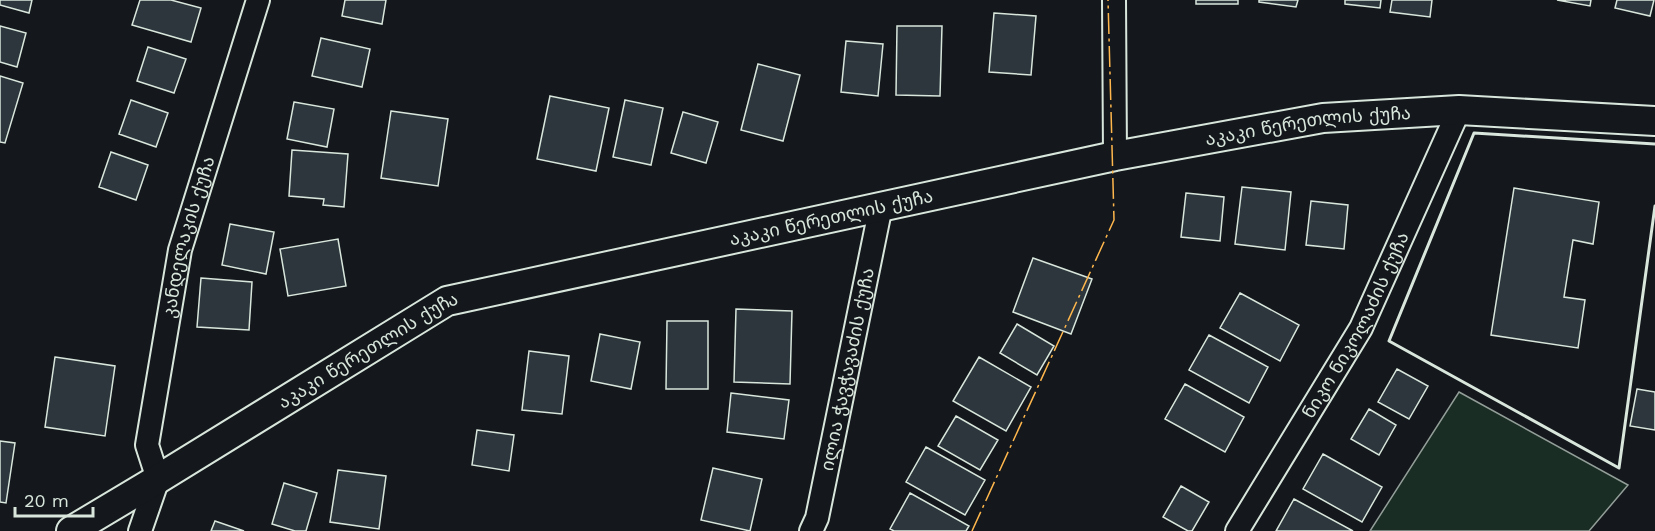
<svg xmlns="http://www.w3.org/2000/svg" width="1655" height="531" font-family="'Work Sans','Noto Sans Georgian',sans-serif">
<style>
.green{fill:#1a2d24;stroke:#939e99;stroke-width:1.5}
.building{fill:#2c363c;stroke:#d8e6dc;stroke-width:1.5}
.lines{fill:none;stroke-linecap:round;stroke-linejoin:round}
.minor-casing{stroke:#d8e6dc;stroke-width:26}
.tertiary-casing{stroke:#d8e6dc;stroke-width:32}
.minor{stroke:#14181c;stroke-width:22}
.tertiary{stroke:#14181c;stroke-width:28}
.wall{stroke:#d8e6dc;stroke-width:3}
.power{stroke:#ffb74d;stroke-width:1.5;stroke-dasharray:21 4.5 3 4.5;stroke-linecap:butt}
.labels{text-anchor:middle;stroke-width:4.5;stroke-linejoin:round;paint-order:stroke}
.street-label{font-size:18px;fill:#d8e6dc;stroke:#14181c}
</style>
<rect width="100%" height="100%" fill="#14181c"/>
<path class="green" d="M1459 392 1628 485 1589 531H1370Z"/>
<path class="building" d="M0 0H32L29 13 0 5Z
M140 0H171L201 8 191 42 132 25Z
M345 0H386L382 24 342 16Z
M1196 0H1238V4H1196Z
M1259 0H1298L1296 7 1259 2Z
M1345 0H1381L1380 8 1345 4Z
M1392 0H1432L1430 17 1390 12Z
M1557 0H1591L1590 6Z
M1617 0H1654L1650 16 1615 8Z
M994 13 1036 16 1031 75 989 72Z
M0 26 26 33 17 67 0 62Z
M897 26H942L940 96 896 95Z
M321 38 370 49 362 87 312 76Z
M846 41 883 44 878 96 841 92Z
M148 47 186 59 174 93 137 81Z
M758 64 800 75 783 141 741 130Z
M0 76 23 83 5 143 0 142Z
M550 96 609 108 596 171 537 159Z
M131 100 168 113 156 147 119 134Z
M625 100 663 108 651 165 613 157Z
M294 102 334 109 327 147 287 139Z
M391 111 448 119 438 186 381 178Z
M683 112 718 122 706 163 671 153Z
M292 150 348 154 344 207 323 205 324 199 289 196Z
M111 152 148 165 136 200 99 187Z
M1242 187 1291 192 1285 250 1235 244Z
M1514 188 1599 202 1593 244 1573 240 1564 297 1585 300 1578 348 1491 335Z
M1186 193 1224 197 1220 241 1181 237Z
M1311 201 1348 205 1344 249 1306 245Z
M230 224 274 232 266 274 222 265Z
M338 239 346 286 288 296 280 249Z
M1033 258 1092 279 1071 334 1013 312Z
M201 278 252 282 249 330 197 327Z
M1240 293 1299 325 1280 361 1220 328Z
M736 309 792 311 790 384 734 382Z
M667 321H708V389H666Z
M1017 324 1054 346 1037 375 1000 353Z
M600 334 640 342 631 389 591 381Z
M1209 335 1268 367 1249 403 1189 370Z
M529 351 569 356 562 414 522 410Z
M55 357 115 366 105 436 45 427Z
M979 357 1031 387 1006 431 953 401Z
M1397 369 1428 386 1409 419 1378 402Z
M1185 384 1244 417 1225 452 1165 419Z
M1637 389 1655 392V430L1630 426Z
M731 393 789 400 784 439 727 432Z
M1369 409 1396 425 1379 455 1351 439Z
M956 416 998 440 980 470 938 446Z
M477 430 514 435 509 471 472 465Z
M0 441 15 443 6 503 0 502Z
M926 447 985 480 965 515 906 482Z
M1323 454 1382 487 1362 522 1303 489Z
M713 468 762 479 750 531 701 520Z
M338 470 386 476 379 529 330 522Z
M284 483 317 493 306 531H295L272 524Z
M1181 486 1209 502 1192 531H1188L1163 517Z
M910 493 969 526 966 531H894L890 529Z
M1294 499 1353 531H1276Z
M215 521 244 531H211Z"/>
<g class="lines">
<defs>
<g id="minor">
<path d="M1114 0 1115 156"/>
<path id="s1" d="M140 531 158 479 147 445 180 250 258 0"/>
<path id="s2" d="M811 531 817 518 881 206"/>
<path id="s3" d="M1237 531 1361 328 1459 110"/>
</g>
<g id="tertiary">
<path id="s4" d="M71 531 158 479 447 301 1115 156 1323 118 1459 110 1655 121"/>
</g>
</defs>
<use href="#minor" class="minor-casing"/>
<use href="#tertiary" class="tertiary-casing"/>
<use href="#minor" class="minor"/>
<use href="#tertiary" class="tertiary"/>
<path class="wall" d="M1655 144 1474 133 1389 341 1619 468 1655 206"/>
<path class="power" d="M972 531 1114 220 1108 0"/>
</g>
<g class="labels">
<g class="street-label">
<text dy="6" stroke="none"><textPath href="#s4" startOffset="1320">აკაკი წერეთლის ქუჩა</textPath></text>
<text dy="6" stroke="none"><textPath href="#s4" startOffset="834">აკაკი წერეთლის ქუჩა</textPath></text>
<text dy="6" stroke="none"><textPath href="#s1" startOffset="303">კანდელაკის ქუჩა</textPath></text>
<text dy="6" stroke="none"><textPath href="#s3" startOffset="238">ნიკო ნიკოლაძის ქუჩა</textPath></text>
<text dy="6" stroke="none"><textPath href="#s4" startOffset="348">აკაკი წერეთლის ქუჩა</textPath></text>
<text dy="6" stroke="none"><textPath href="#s2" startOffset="166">ილია ჭავჭავაძის ქუჩა</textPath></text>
</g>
</g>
<path d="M15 507v9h78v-9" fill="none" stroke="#d8e6dc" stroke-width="3"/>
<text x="24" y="507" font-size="18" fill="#d8e6dc" stroke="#14181c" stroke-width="4.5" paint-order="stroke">20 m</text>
</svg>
